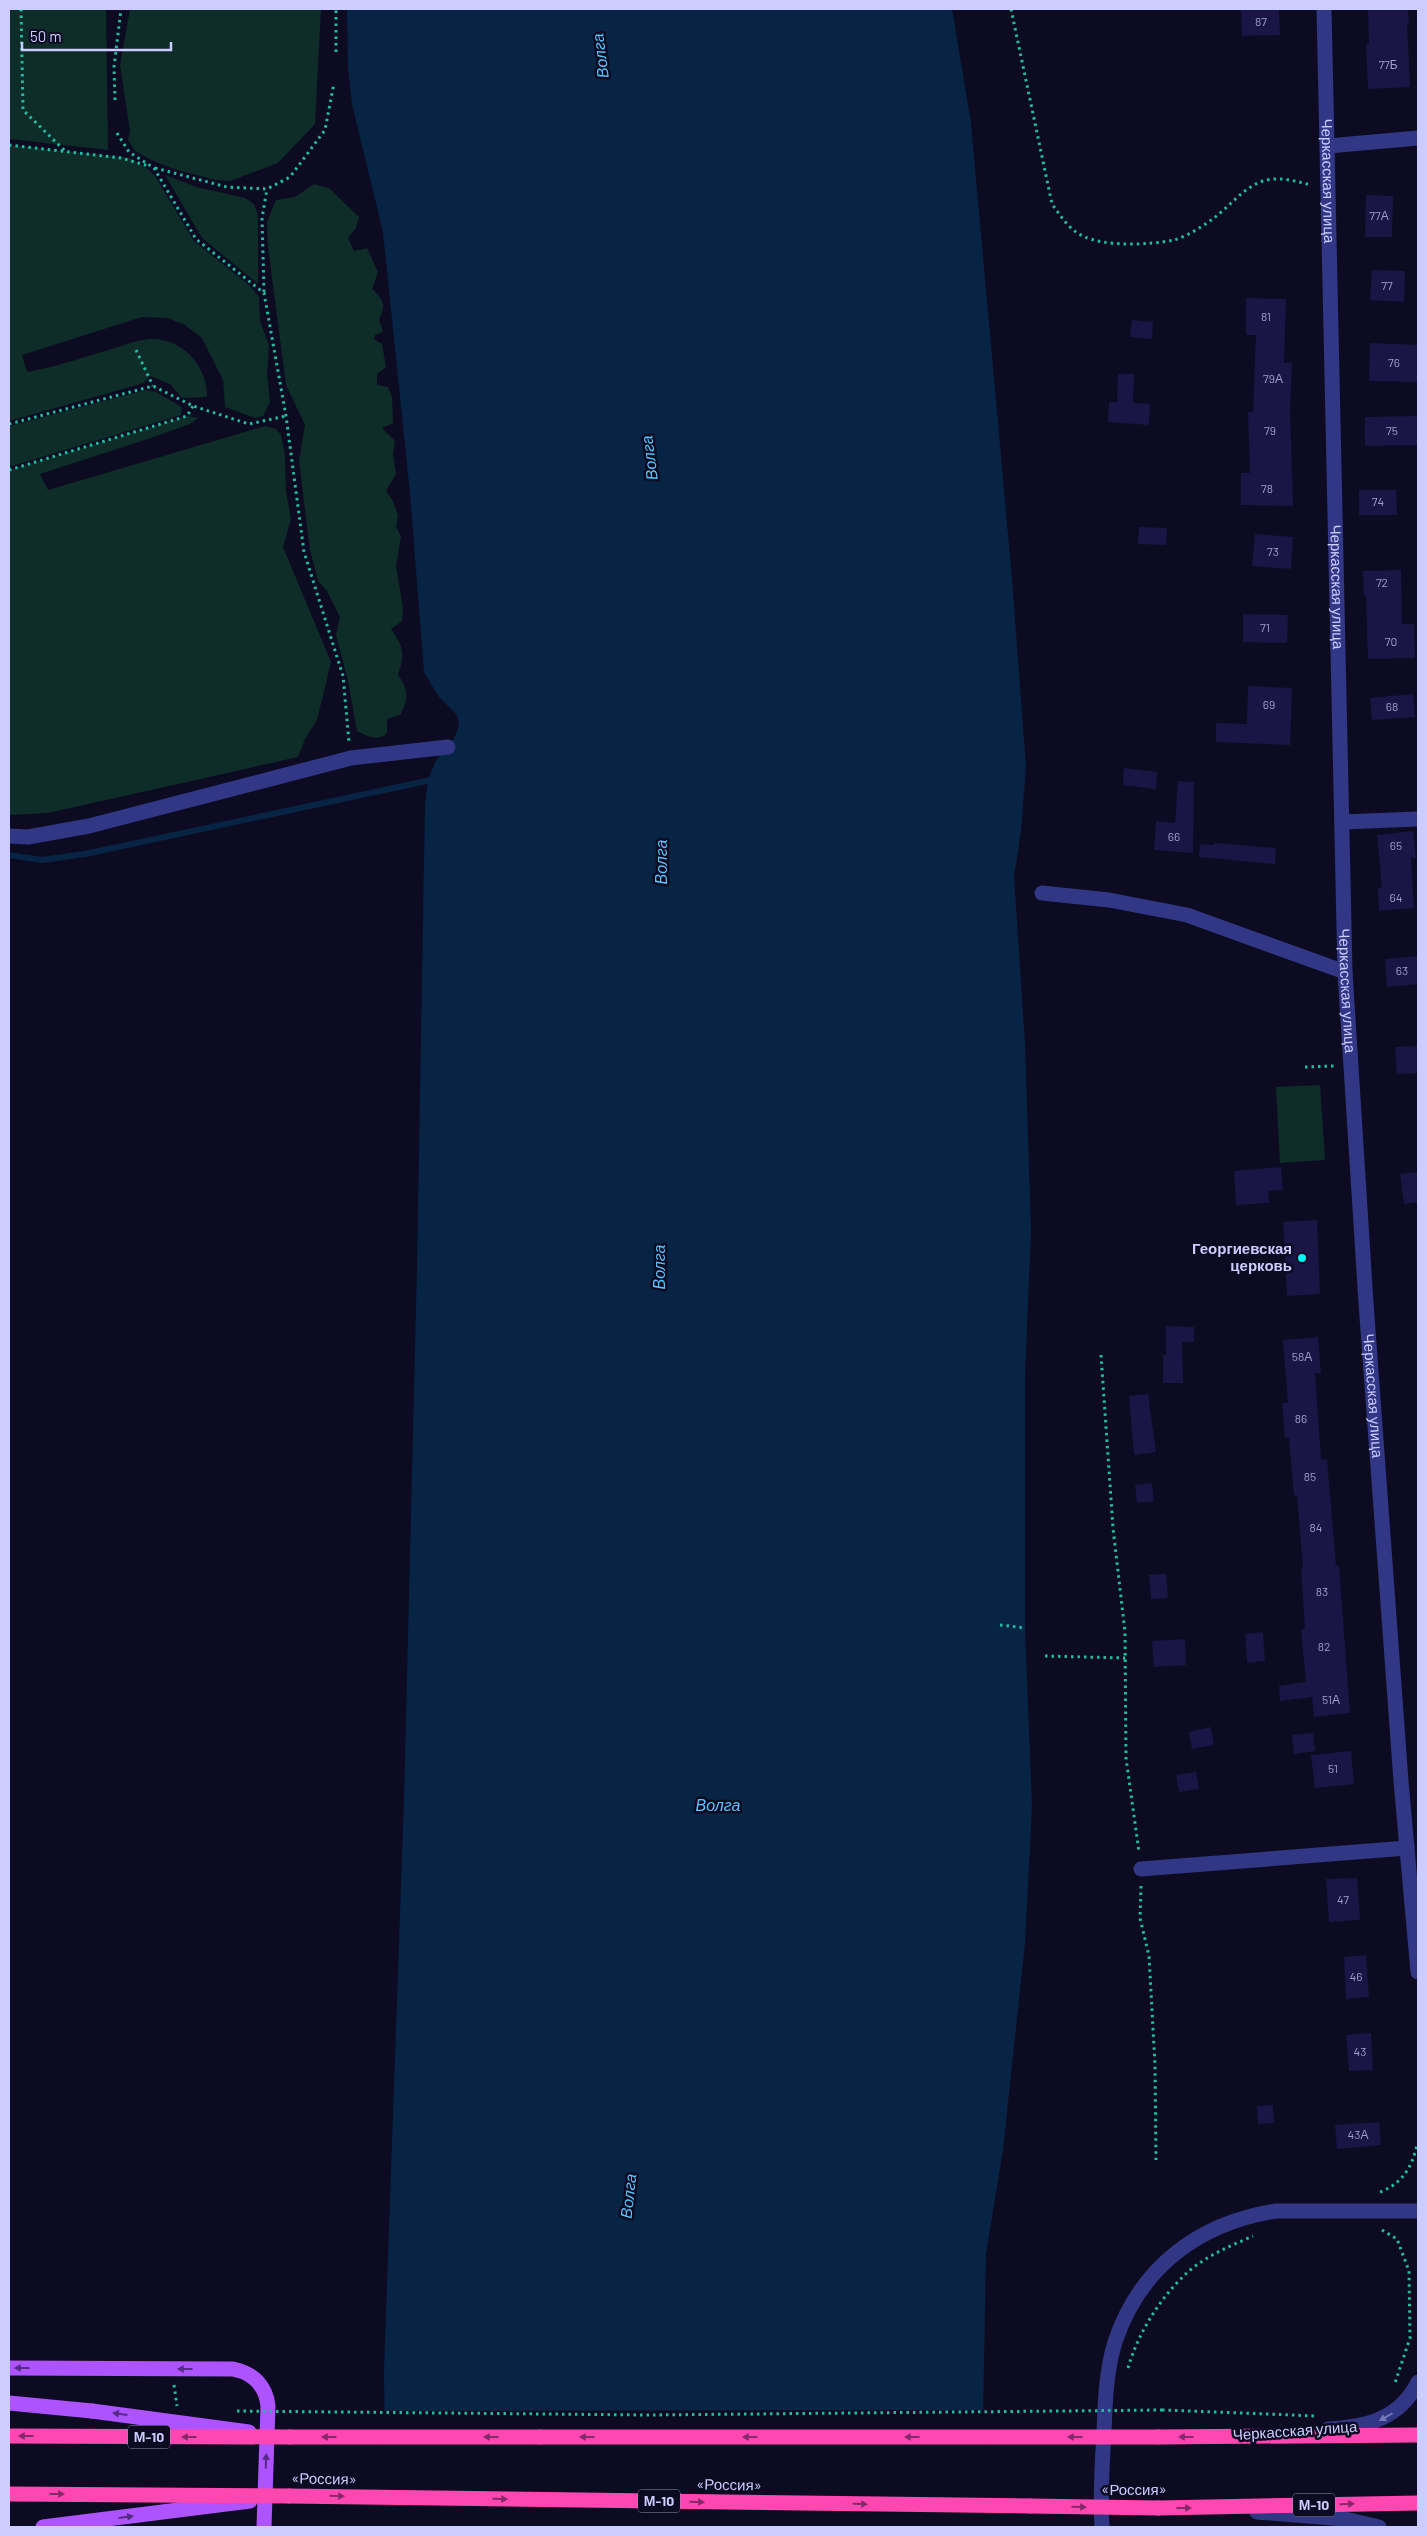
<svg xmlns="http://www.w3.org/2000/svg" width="1427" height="2536" font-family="Barlow,sans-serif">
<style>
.green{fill:#0e2c28}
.water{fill:#072445}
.pier{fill:#0d0b22}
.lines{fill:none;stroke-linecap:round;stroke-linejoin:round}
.stream{stroke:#072445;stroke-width:6}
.building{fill:#1a1544}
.path{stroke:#22bca4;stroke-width:3;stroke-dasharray:2.5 4;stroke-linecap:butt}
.minor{stroke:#313785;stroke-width:15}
.major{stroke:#ad53ff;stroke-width:15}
.highway{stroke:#ff47b1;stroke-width:15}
.path-bridge{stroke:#22bca4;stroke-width:3;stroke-dasharray:2.5 4;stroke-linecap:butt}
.major-bridge{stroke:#ad53ff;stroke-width:15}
.highway-bridge{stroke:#ff47b1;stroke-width:15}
.oneway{fill:#552b85}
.oneway2{fill:#777abc}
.oneway3{fill:#86296a}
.poi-dot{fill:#00f6f7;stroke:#0d0b22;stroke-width:2}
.labels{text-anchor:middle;stroke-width:5;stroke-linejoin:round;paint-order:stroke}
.number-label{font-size:12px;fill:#a09ed0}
.shield{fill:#0d0b22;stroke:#9392bd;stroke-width:1}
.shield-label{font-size:14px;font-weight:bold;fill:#ccf}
.street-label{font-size:15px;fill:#ccf;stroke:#0d0b22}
.poi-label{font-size:15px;font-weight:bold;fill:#ccf;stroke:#0d0b22;text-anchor:end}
.water-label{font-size:16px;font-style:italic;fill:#5ac3ff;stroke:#0d0b22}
</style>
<rect width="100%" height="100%" fill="#0d0b22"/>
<path class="green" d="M9 9H106L108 150 9 139Z
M130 9H321L315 124 278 163 230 181 216 180 177 170 151 160 135 151 128 140 130 131 120 65Z
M9 145 130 158 148 169 155 176 194 241 249 285 259 297 260 321 269 345 267 373 270 402 263 416 255 418 225 407 223 380 202 338 185 325 168 318 142 317 22 355 27 372C55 367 84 357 112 349 124 345 137 340 149 339 182 337 208 366 207 397L182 398 170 384 150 376 144 383 9 421Z
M165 175 197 187 245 198 254 204 258 215V284L202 238Z
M314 184 329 188 359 217 356 228 348 238 354 251 367 248 378 272 372 289C383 299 387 305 379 319L383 332 375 335 374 339 382 344 386 367 377 374V385L388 387 392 397 393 423 382 428 395 441 393 454 396 474 386 491 393 501 398 516 396 527 401 536 396 566 403 608 402 621 391 629C404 647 405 654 398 675 408 687 409 701 400 715L387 719V733C379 742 366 736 357 731L348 681 336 635 340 617 327 591 318 581 310 550 299 461 305 425 286 385 268 247 267 222 276 200 295 197Z
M146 390 156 392 182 407 181 415 9 467V426Z
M187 416 198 418 190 424 154 437 40 474 48 490 255 429 266 426 276 429 281 435 285 455 286 492 291 519 283 547 331 662 317 720 305 739 298 757 48 813 9 815V470Z
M1320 1085 1325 1160 1280 1163 1276 1087Z"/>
<path class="water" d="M347 9H952L971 123 1012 579 1026 767 1021 831 1014 877 1025 1043 1031 1230 1025 1376V1628L1032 1807 1025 1943 1003 2150 986 2254 981 2527H386L384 2371 404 1801 417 1269 425 806 428 780 435 762 455 737 459 725 457 715 439 697 424 672 410 493 383 232 352 104 348 68Z"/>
<path class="pier" d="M987 2410 984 2527H383L382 2411Z"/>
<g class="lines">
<path class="stream" d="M9 855 42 860 85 854 436 779"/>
</g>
<path class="building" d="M1241 9H1279L1280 35 1242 36Z
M1368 9H1408L1409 25H1407L1410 87 1368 89 1366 44H1369Z
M1366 195 1393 196 1392 237H1365Z
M1372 270 1405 271 1404 302 1370 300Z
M1246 298 1286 299 1284 363H1292L1290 411 1293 506 1241 505V473H1250L1248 412H1253L1256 335H1246Z
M1132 320 1153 322 1152 339 1130 337Z
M1370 343 1418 345V382L1369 381Z
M1118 374H1134L1133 403 1150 404 1149 425 1108 422 1109 402H1117Z
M1418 416V445L1365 446V417Z
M1359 490H1396L1397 515H1359Z
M1139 527 1167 528 1166 545 1138 544Z
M1255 534 1293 537 1291 569 1252 566Z
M1401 570 1402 624H1414L1415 658 1368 659 1366 596H1364L1363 571Z
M1243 614 1288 615 1287 643 1243 642Z
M1248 686 1292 688 1290 745 1216 742V723L1247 724Z
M1413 694 1415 717 1372 720 1370 698Z
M1124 768 1157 772 1156 789 1123 785Z
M1178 781 1194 782 1193 853 1154 850 1156 821 1175 823Z
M1413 831 1416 858H1411L1414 908 1379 911 1378 888 1382 887 1377 835Z
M1215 843 1276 848 1275 864 1199 857 1200 844 1214 845Z
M1418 956V984L1387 987 1385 959Z
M1418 1046V1073L1397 1074 1395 1047Z
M1281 1167 1283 1190 1268 1191 1269 1203 1236 1205 1234 1171Z
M1418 1172V1202L1404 1204 1400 1174Z
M1317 1220 1320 1294 1287 1296 1283 1222Z
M1166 1326 1194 1327V1342H1182L1183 1383H1163V1355H1166Z
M1318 1337 1321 1373H1315L1321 1460 1327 1459 1336 1566H1339L1350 1713 1314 1717 1312 1697 1280 1701 1279 1686 1306 1682 1301 1630 1305 1629 1301 1569H1303L1297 1495 1294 1496 1289 1438H1285L1282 1403H1288L1283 1340Z
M1148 1394 1156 1452 1134 1455 1129 1396Z
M1152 1483 1154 1501 1137 1503 1135 1485Z
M1166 1574 1168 1598 1151 1599 1149 1575Z
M1263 1632 1265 1661 1247 1663 1245 1634Z
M1185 1639 1186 1665 1154 1667 1152 1641Z
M1211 1727 1214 1745 1192 1749 1189 1732Z
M1313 1733 1315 1751 1294 1754 1292 1735Z
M1351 1751 1354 1784 1315 1788 1311 1755Z
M1196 1772 1199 1789 1179 1792 1176 1775Z
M1357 1878 1360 1920 1329 1922 1326 1879Z
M1366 1955 1369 1997 1346 1999 1344 1957Z
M1371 2033 1373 2070 1349 2071 1346 2035Z
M1273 2105 1274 2123 1258 2124 1257 2106Z
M1379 2122 1381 2145 1337 2149 1335 2125Z"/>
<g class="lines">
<path class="path" d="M21 9 23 110 66 152
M1011 9 1052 204C1061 216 1069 230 1083 236 1105 247 1150 245 1174 240 1188 236 1203 226 1214 218 1230 206 1244 187 1263 181 1279 176 1295 181 1311 185
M336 52V9
M115 100 114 67 121 9
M117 133 129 152 154 168 196 239 264 293 286 416 304 552 343 676 349 742
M9 145 121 158 149 166
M155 168 227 187 267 189 290 177 325 130 334 83
M264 292 262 218 267 189
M136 350 153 386
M9 424 153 386 193 406 249 424 286 416
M9 470 187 416 193 406
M1305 1067 1334 1066
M1101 1355 1113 1528 1125 1632 1126 1758 1139 1852
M1000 1625 1025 1628
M1045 1656 1125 1658
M1141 1886 1140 1918 1149 1956 1155 2065 1156 2160
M1380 2192C1402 2184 1412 2167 1417 2145
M1382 2230 1397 2239 1409 2271 1410 2338 1395 2383
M1128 2368C1138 2333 1161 2296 1189 2271 1208 2255 1230 2246 1253 2236
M174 2385 177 2406
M1162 2410 1317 2416"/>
<g class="minor">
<path id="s1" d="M1324 9 1345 972 1366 1303 1401 1781 1418 1972"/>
<path d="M1328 146 1418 138"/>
<path d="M1342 822 1418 819"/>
<path d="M9 836 28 837 89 826 351 758 448 747"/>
<path d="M1042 893 1109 900 1187 915 1345 972"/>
<path d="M1141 1869 1407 1848"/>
<path d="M1328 2429C1366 2427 1400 2419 1418 2382"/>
<path d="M1257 2512 1345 2519 1379 2527"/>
<path d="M1102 2527C1100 2496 1102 2464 1104 2433 1105 2403 1106 2371 1115 2342 1140 2267 1199 2223 1276 2211H1418"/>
</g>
<path class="major" d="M9 2368 233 2369C253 2373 266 2386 268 2406L264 2527
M9 2403 92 2411"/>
<path class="highway" d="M290 2437H540
M1158 2437 1418 2435
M289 2496 1030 2506
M1158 2508 1418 2503"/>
<path class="path-bridge" d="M237 2411 648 2415 1162 2410"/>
<path class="major-bridge" d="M92 2411 249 2432
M43 2527 250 2501"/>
<path class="highway-bridge" d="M9 2436 290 2437
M540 2437H1158
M9 2494 289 2496
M1030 2506 1158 2508"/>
</g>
<defs><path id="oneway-solid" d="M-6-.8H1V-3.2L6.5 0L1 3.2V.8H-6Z" transform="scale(1.25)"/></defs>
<g class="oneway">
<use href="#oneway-solid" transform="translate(22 2368) rotate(-180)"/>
<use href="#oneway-solid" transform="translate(185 2369) rotate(-180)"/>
<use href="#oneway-solid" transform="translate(120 2414) rotate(-172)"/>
<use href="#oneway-solid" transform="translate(266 2461) rotate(-88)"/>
<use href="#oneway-solid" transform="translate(126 2517) rotate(-7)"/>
</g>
<use class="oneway2" href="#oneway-solid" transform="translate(1386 2417) rotate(150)"/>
<g class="oneway3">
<use href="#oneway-solid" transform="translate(26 2436) rotate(-180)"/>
<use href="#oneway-solid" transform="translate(189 2437) rotate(-180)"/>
<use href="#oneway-solid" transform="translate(329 2437) rotate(180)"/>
<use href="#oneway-solid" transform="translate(491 2437) rotate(180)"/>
<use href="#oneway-solid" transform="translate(587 2437) rotate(180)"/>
<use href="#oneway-solid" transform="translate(750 2437) rotate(180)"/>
<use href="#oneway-solid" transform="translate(912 2437) rotate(180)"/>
<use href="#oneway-solid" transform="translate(1075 2437) rotate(180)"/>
<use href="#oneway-solid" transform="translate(1186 2437) rotate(-180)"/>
<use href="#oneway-solid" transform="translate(57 2494)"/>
<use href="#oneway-solid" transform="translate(337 2496) rotate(1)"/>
<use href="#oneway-solid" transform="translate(500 2499) rotate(1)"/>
<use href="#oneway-solid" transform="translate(697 2502) rotate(1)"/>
<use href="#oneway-solid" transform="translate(860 2504) rotate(1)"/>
<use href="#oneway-solid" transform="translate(1347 2504) rotate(-1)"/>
<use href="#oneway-solid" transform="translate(1079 2507) rotate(1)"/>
<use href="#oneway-solid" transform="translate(1184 2508)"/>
</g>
<circle class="poi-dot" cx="1302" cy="1258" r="5"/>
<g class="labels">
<g class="number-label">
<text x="1261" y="26">87</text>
<text x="1388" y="69">77Б</text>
<text x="1379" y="220">77А</text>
<text x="1387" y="290">77</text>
<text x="1266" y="321">81</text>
<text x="1394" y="367">76</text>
<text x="1273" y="383">79А</text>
<text x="1270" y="435">79</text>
<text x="1392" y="435">75</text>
<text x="1267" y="493">78</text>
<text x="1378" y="506">74</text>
<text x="1273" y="556">73</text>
<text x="1382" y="587">72</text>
<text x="1265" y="632">71</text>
<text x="1391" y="646">70</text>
<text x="1269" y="709">69</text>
<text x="1392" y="711">68</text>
<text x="1174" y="841">66</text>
<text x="1396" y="850">65</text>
<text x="1396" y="902">64</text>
<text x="1402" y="975">63</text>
<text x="1302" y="1361">58А</text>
<text x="1301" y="1423">86</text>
<text x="1310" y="1481">85</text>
<text x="1316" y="1532">84</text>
<text x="1322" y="1596">83</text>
<text x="1324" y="1651">82</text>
<text x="1331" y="1704">51А</text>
<text x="1333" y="1773">51</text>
<text x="1343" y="1904">47</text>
<text x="1356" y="1981">46</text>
<text x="1360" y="2056">43</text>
<text x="1358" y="2139">43А</text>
</g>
<g class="shield">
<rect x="128" y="2425.5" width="42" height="23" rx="4"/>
<rect x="638" y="2489.5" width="42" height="23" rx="4"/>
<rect x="1293" y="2493.5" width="42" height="23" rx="4"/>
</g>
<g class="shield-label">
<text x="149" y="2442">М-10</text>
<text x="659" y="2506">М-10</text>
<text x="1314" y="2510">М-10</text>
</g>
<g class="street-label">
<text dy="5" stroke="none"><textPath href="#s1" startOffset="172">Черкасская улица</textPath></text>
<text dy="5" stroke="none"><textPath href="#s1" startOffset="578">Черкасская улица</textPath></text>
<text dy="5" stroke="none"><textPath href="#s1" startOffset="982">Черкасская улица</textPath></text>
<text dy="5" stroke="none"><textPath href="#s1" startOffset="1388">Черкасская улица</textPath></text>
<text transform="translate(1295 2431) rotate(-4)" y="5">Черкасская улица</text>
<text transform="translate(324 2479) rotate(1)" y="5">«Россия»</text>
<text transform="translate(729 2485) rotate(1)" y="5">«Россия»</text>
<text x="1134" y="2495">«Россия»</text>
</g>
<g class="poi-label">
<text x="1292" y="1254">Георгиевская<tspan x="1292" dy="17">церковь</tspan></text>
</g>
<g class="water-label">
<text transform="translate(600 56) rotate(-97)" y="6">Волга</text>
<text transform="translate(649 458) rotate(-97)" y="6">Волга</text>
<text transform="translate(661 862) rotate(-90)" y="6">Волга</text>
<text transform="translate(659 1267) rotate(-90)" y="6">Волга</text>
<text x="718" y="1811">Волга</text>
<text transform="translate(628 2196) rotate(-84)" y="6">Волга</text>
</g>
</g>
<rect width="1427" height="2536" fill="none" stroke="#ccccff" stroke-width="20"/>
<path d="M22 42v8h149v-8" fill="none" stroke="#ccccff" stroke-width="2.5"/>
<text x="30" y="42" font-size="15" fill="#ccccff" stroke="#0d0b22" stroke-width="4" paint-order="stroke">50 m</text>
</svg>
